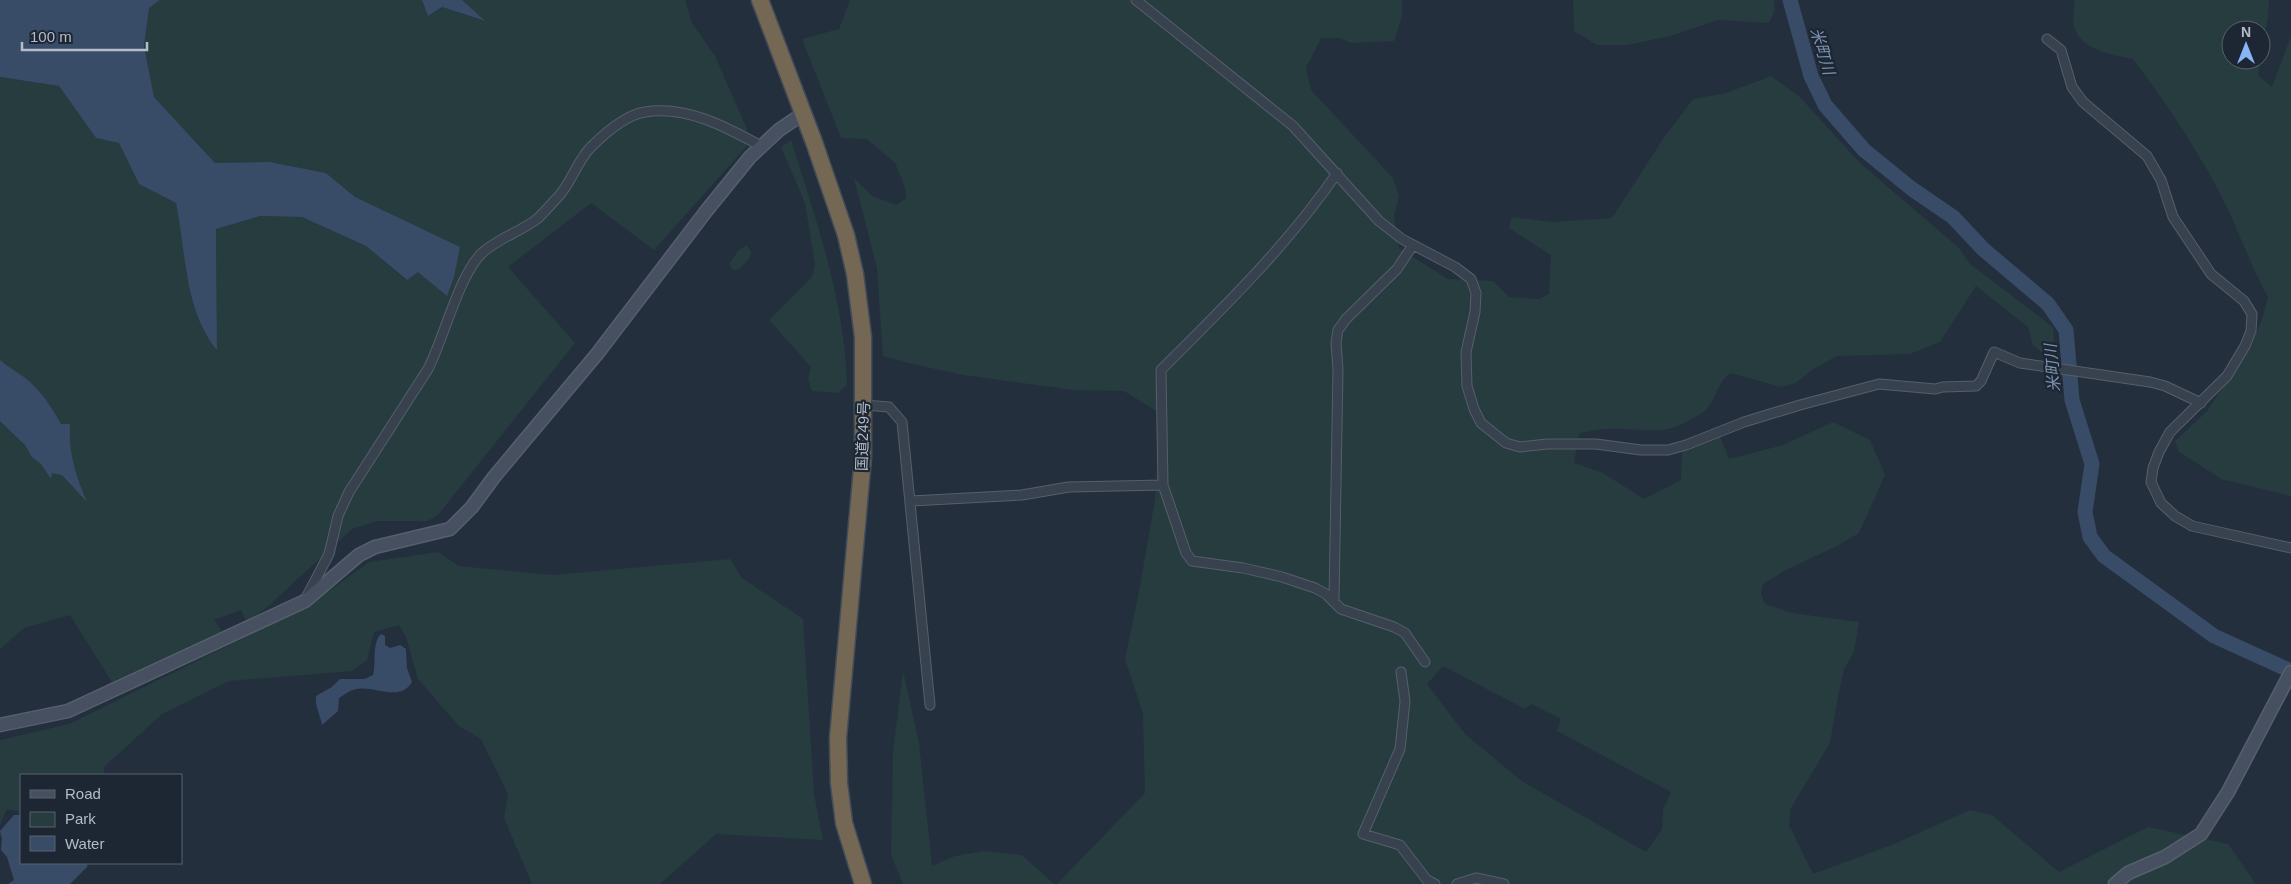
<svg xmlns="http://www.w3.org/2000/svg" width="2291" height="884" font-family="Arial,'Noto Sans JP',sans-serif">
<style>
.green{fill:#263c3f;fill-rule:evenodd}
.water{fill:#394c67}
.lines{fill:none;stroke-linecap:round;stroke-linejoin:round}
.river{stroke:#394c67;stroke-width:15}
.street-casing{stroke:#565f6c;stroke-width:11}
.secondary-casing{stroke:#565f6c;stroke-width:15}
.highway-casing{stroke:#434c59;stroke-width:19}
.street{stroke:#38414e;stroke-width:9}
.secondary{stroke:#465061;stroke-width:12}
.highway{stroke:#746855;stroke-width:16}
.labels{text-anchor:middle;stroke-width:4.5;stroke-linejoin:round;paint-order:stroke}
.street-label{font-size:15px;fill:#b4bcc9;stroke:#1d2633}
.water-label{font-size:16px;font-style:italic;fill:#7c92b1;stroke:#1d2633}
</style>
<rect width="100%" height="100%" fill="#242f3e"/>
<path class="green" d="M160 0H422L428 16 442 7 483 21 462 0H685L692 23 715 56 747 129 746 147 654 250 591 203 508 267 575 343 438 515 427 521H377L352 529 263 611 246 621 241 610 214 620 222 631 112 682 70 615 24 628 0 649V77L59 86 96 138 119 143 139 184 176 203 183 238 186 274 217 349 216 229 260 216 302 217 366 246 406 280 355 197 326 173 270 162 215 163 154 97 144 46 149 8Z
M850 0H1402V16L1394 41 1351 43 1340 38H1321L1306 68 1311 90 1393 178 1399 196 1394 216 1399 248 1448 279 1493 281 1509 297 1539 299 1549 294 1551 255 1509 228 1512 217 1552 222 1612 218 1663 139 1693 99 1726 93 1771 76 1799 96 1860 163 1959 248 1970 264 2053 327 2054 340 2050 351 2044 354 2033 345 2028 327 1976 286 1940 342 1910 354 1837 356 1813 369 1796 383 1781 387 1731 373C1716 382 1716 404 1702 413 1692 419 1675 429 1663 430 1633 432 1609 424 1579 434L1574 463 1603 473 1644 499 1681 480 1682 441 1717 428 1729 459 1783 445 1833 422 1870 440 1885 475 1859 533 1837 546 1786 570 1763 584 1761 593 1765 604 1792 613 1859 622 1854 652 1844 669 1838 696 1830 743 1791 808 1789 825 1813 874 1894 844 1970 810 1992 815 2059 872 2148 827 2228 844 2256 884H1057L1145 793 1143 714 1125 659 1139 592 1155 499 1161 414 1124 391 1074 390 963 375 908 363 883 356 877 268 854 178 872 196 896 205 906 198 905 187 895 163 867 139 841 138 802 39 839 29ZM1443 666 1525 709 1531 704 1561 719 1557 731 1671 792 1663 810 1662 829 1646 852 1523 782 1465 734 1427 684Z
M1573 0H1774L1775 10 1769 23 1718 20 1670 36 1627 45H1597L1574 31Z
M2075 0H2269L2268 16 2261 57V30H2231V60H2261L2258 75 2272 87 2291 36V496L2221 479 2178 451 2175 441 2207 411 2250 348 2262 319 2268 297C2249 263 2237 225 2218 190 2194 144 2164 100 2133 59 2114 55 2086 51 2076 32 2071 23 2074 9 2075 0Z
M791 140C816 220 845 301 847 385L837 393 812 391 808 379 811 367 769 320 812 277 815 265 805 203 781 147Z
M747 245 751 252 750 258 739 269 733 270 729 264 739 250Z
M438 552 459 566 553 575 730 559 742 578 803 619 814 794 823 840 716 834 660 884H532L504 818 508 794 481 739 459 726 418 679 406 637 399 625 374 632 367 660 352 671 229 681 162 714 105 766 103 775H21V812L7 809 0 825V740L69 724 307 607 369 562Z
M903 671 919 743 932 866 955 856 984 851 1022 855 1054 884H903L891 855 893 752Z"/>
<path class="water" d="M0 0H160L149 8 144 46 154 97 215 163 270 162 326 173 355 197 460 247 454 277 447 296 418 272 407 280 366 246 302 217 260 216 216 229 217 350C184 310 186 252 176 203L139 184 119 143 96 138 59 86 0 77Z
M422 0H462L485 21 442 7 428 16Z
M0 360C9 368 21 374 30 382 43 394 52 408 61 424H70C68 452 76 477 87 502L62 475 52 473 51 479 41 464 32 457 25 445 0 421Z
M381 634 385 636V645L390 648 400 645 406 649 407 668 412 682C399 704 373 683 353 690 348 691 343 696 339 698L338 711 322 725C320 714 315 707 316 696L332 687 340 679H365L373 675C377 661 371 645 381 634Z
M14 815H21V863H85L88 866 70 884H8L14 880 7 857 1 850 2 839 0 831Z"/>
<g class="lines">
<path class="river" d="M1790 0 1811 76 1825 105 1864 150 1912 189 1953 217 1983 249 2048 304 2066 330 2072 400 2092 464 2085 512 2090 537 2104 556 2214 636 2291 671"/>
<defs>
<path id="street" d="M1136 0 1293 126 1379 221 1402 239 1455 267 1471 279 1476 293 1475 312 1466 352 1467 386 1474 409 1481 423 1506 443 1520 447 1547 444H1596L1641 450H1668L1686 445 1744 422 1800 405 1879 384 1935 389 1943 387 1976 386 1981 381 1994 352 2020 363 2150 382 2165 386 2201 403
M2047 39 2061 50 2072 87 2083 102 2147 156 2161 180 2173 217 2211 274 2244 301 2252 314 2251 331 2245 346 2227 376 2170 432 2159 452 2153 468 2151 482 2161 503 2175 516 2192 526 2291 548
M1337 173C1287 246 1223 308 1161 370L1163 485 1186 553 1192 561 1243 568 1282 577 1315 588 1326 594 1341 609 1394 627 1405 633 1425 662
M864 405 889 407 902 422 930 705
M911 501 1022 495 1069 487 1163 485
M307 596 329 554 338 516 349 492 428 369C444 338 459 275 482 253 498 238 520 232 537 219 544 213 551 204 558 197 572 182 577 161 591 147 605 133 625 115 645 112 687 105 728 128 763 147
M1334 601 1338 369 1336 343 1338 330 1346 319 1397 269 1413 245
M1401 672 1405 701 1400 749 1363 834 1400 845 1427 880 1435 884
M1457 884 1476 878 1504 884"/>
<path id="secondary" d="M0 725 68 711 305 601 359 555 375 547 450 529 472 507 494 477 597 354 707 210 750 157 779 130 804 113
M2115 884 2128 873 2165 857 2201 834 2228 792 2291 672"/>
<path id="highway" d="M760 0 814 142 846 235 855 274 863 337V457L838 738 839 783 844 823 863 884"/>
</defs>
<use href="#street" class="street-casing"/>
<use href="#secondary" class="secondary-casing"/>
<use href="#highway" class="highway-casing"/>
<use href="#street" class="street"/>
<use href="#secondary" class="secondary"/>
<use href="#highway" class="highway"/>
</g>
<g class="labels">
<g class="street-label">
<text transform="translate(863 436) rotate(-88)" y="5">国道249号</text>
</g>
<g class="water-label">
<text transform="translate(1823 51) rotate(73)" y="6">米町川</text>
<text transform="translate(2052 368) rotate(-95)" y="6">米町川</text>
</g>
</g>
<rect x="20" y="774" width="162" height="90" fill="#1d2633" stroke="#59626f"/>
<rect x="30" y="790" width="25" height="8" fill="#465061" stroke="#59626f"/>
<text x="65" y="799" font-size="15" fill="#b4bcc9">Road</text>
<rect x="30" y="812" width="25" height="15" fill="#263c3f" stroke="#59626f"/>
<text x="65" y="824" font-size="15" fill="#b4bcc9">Park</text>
<rect x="30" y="836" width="25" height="15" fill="#394c67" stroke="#59626f"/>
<text x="65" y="849" font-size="15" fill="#b4bcc9">Water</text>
<g transform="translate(2246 45)"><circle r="24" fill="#1d2633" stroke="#59626f"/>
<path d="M0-4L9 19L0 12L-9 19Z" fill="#8ab4f8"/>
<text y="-8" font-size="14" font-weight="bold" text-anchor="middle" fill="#b4bcc9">N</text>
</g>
<path d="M22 42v8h125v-8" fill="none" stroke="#b4bcc9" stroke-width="2.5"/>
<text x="30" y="42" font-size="15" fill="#b4bcc9" stroke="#1d2633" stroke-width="4" paint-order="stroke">100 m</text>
</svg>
